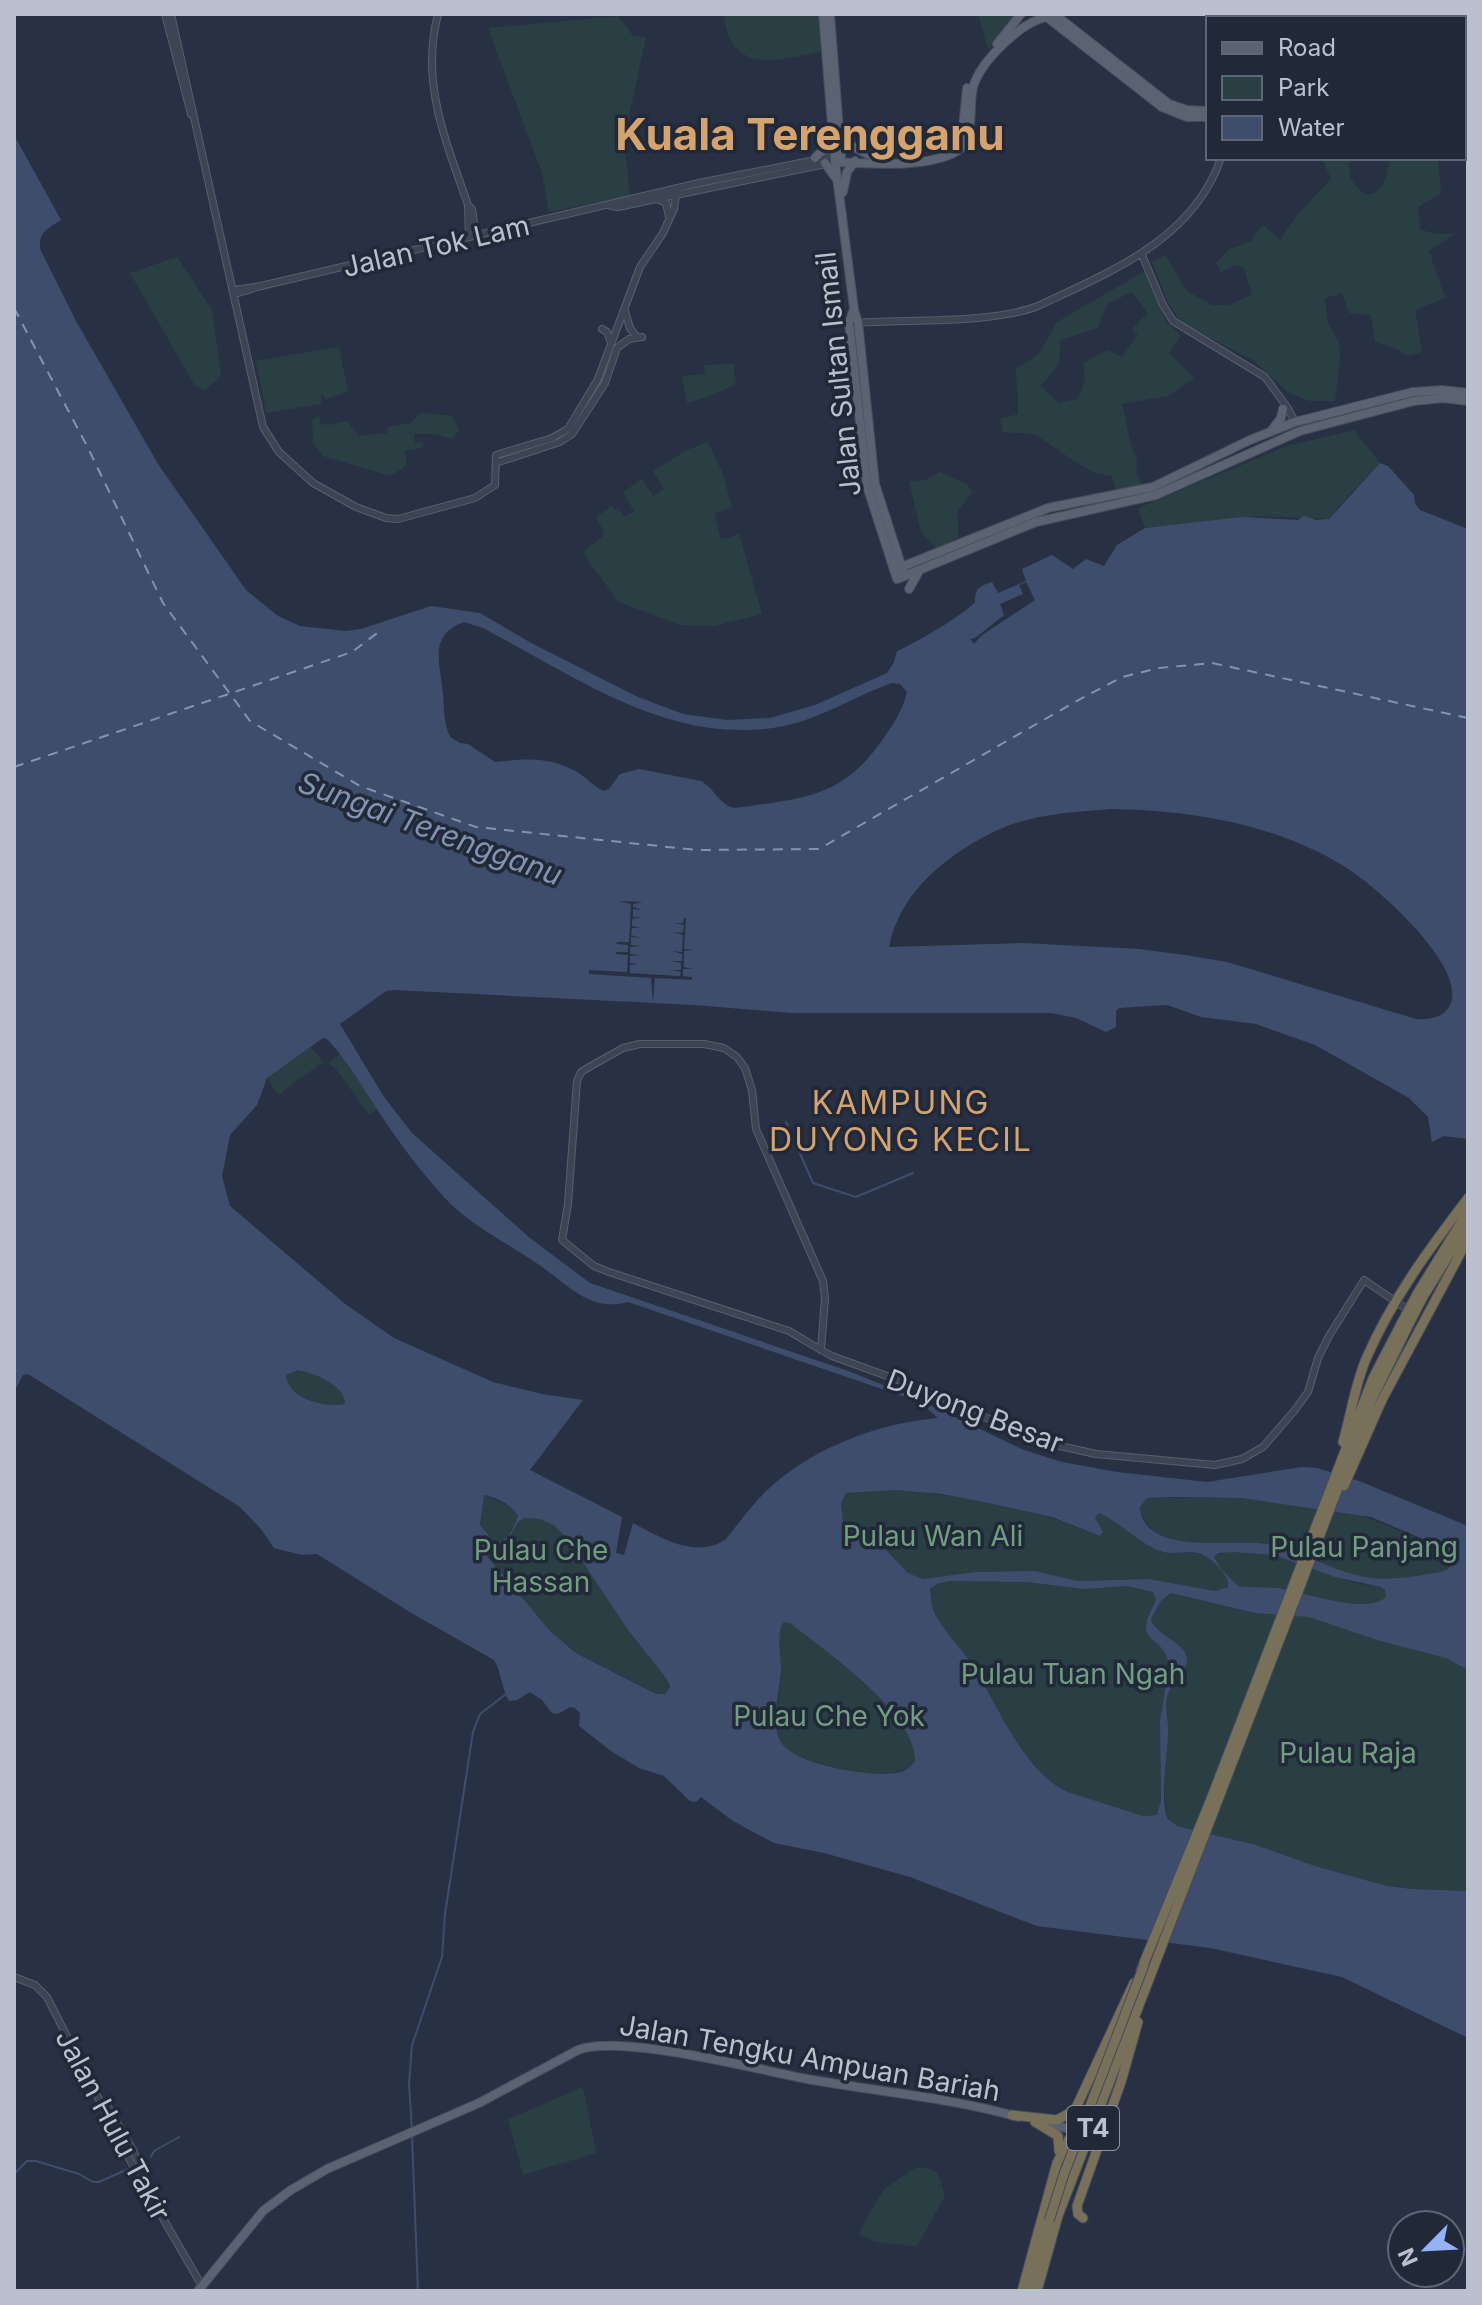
<svg xmlns="http://www.w3.org/2000/svg" width="1482" height="2305" font-family="Inter,sans-serif">
<style>
.green{fill:#2a3f44;fill-rule:evenodd}
.water{fill:#3f4d6c;fill-rule:evenodd}
.pier{fill:#283144}
.lines{fill:none;stroke-linecap:round;stroke-linejoin:round}
.stream{stroke:#3f4d6c;stroke-width:2}
.ferry{stroke:#8293b2;stroke-width:2;stroke-dasharray:10 8;stroke-linecap:butt}
.minor-casing{stroke:#585f6e;stroke-width:8}
.major-casing{stroke:#464d5d;stroke-width:10}
.highway-casing{stroke:#444c5b;stroke-width:11}
.minor{stroke:#3d4453;stroke-width:6}
.major{stroke:#5b6373;stroke-width:8}
.highway{stroke:#79705a;stroke-width:9}
.highway-bridge-casing{stroke:#444c5b;stroke-width:11;stroke-linecap:butt}
.highway-bridge{stroke:#79705a;stroke-width:9}
.labels{text-anchor:middle;stroke-width:7;stroke-linejoin:round;paint-order:stroke}
.shield{fill:#212939;stroke:#8c93a1;stroke-width:2}
.shield-label{font-size:26px;font-weight:bold;fill:#bac0cd}
.street-label{font-size:28px;fill:#bac0cd;stroke:#212939}
.park-label{font-size:28px;fill:#729d80;stroke:#212939}
.water-label{font-size:30px;font-style:italic;fill:#8293b2;stroke:#212939}
.quarter-label{font-size:32px;letter-spacing:2px;fill:#d5a36d;stroke:#212939}
.town-label{font-size:44px;font-weight:bold;fill:#d5a36d;stroke:#212939}
</style>
<rect width="100%" height="100%" fill="#283144"/>
<path class="green" d="M724 14H818L821 52C777 60 730 76 724 14Z
M978 14H1018L990 49 987 46Z
M1238 14H1445L1422 18H1237Z
M618 16 633 36 646 37 624 139 630 196 549 212 542 173 488 28Z
M1322 158H1350C1347 177 1351 183 1366 195 1386 192 1386 175 1390 158H1438L1441 193 1418 207 1420 229 1431 233 1455 234 1429 251 1445 298 1415 310 1422 352 1406 356 1397 349 1375 342 1371 315 1349 313 1342 293 1325 298 1328 323 1338 341 1340 355 1335 401H1310L1289 393 1254 361 1181 323 1166 298 1152 262 1165 255 1187 291 1212 305H1228L1252 295 1244 268 1237 265 1221 272 1216 263 1228 250 1251 241 1263 225 1280 240 1298 214 1331 179Z
M177 257 212 310 221 376 204 391 194 384 130 273Z
M1145 271 1166 321 1181 336 1169 353 1194 378 1168 396 1122 404 1131 445 1137 461 1136 473 1142 485 1116 491 1112 476 1095 473 1074 461 1035 434 1003 432 1000 419 1018 414 1016 369 1039 354 1057 322ZM1132 292 1148 313 1132 329 1138 335 1122 357 1107 350 1084 363 1085 381 1078 399 1059 403 1040 386C1056 370 1062 363 1060 340L1098 328 1107 304Z
M339 347 348 392 325 399 321 393V404L266 413 256 361Z
M734 364 736 384 710 396 687 403 682 376 705 374 704 365Z
M421 413 453 416 459 431 452 439 435 434H414L415 443 423 442 424 447 405 451 407 465 390 476 323 456 313 443 312 419 319 416 321 424 329 425 347 421 359 436 387 433 388 427 411 423Z
M1354 430 1380 463 1337 508 1330 519 1258 516 1145 528 1138 508 1287 446Z
M708 442 723 474 732 507 714 513 721 540 739 534 762 614 714 626 680 625 619 602 582 552 602 537 604 532 596 517 612 506 615 510 618 508 624 517 634 511 623 492 642 479 653 496 664 489 653 471 687 450Z
M939 472 967 484 972 493 957 512 959 537 937 549 921 532 909 481 925 480Z
M310 1046 323 1062 278 1095 267 1078Z
M341 1053 378 1109 369 1114 336 1069 328 1063Z
M298 1370C314 1373 346 1385 345 1405 325 1407 288 1399 286 1375Z
M895 1490C964 1496 1035 1507 1098 1536L1103 1532 1095 1518 1099 1513 1112 1519 1161 1552C1185 1554 1191 1548 1215 1560V1556C1266 1535 1329 1586 1382 1586 1410 1587 1440 1580 1468 1577V1891L1412 1889 1387 1886 1315 1866 1256 1845 1177 1826 1167 1818 1164 1786 1168 1737 1167 1697 1170 1688 1183 1673 1182 1649 1154 1628 1151 1619 1161 1601 1171 1593 1254 1613 1249 1588 1238 1586 1226 1577 1228 1587 1215 1591 1149 1579 1078 1581 1033 1571 975 1572 923 1579 908 1573 886 1550 843 1522 841 1503 846 1493Z
M484 1495 509 1506 518 1516 514 1524 526 1518 540 1519 555 1526 568 1540 628 1630 666 1678 669 1691 660 1696 656 1694 577 1653 550 1631 511 1586 483 1548 482 1540 485 1534 480 1525Z
M1147 1498H1241L1361 1515 1444 1549 1453 1561C1450 1573 1439 1572 1428 1574 1406 1578 1383 1581 1361 1577 1329 1570 1300 1552 1268 1545 1231 1536 1156 1561 1140 1509L1143 1501Z
M949 1581 1026 1582 1085 1589 1127 1586 1153 1592 1156 1600C1129 1650 1166 1630 1169 1667L1160 1720 1161 1800 1157 1815 1143 1816 1068 1792C1025 1773 999 1709 976 1670 964 1651 947 1635 936 1616L932 1607 930 1590 937 1584Z
M784 1622 790 1623C816 1643 927 1725 915 1760 906 1788 800 1765 784 1747 769 1730 780 1696 781 1675 781 1661 776 1632 784 1622Z
M583 2087 596 2153 523 2175 508 2119Z
M917 2167C941 2169 939 2175 945 2196L917 2246 875 2242 858 2234 884 2189Z"/>
<path class="water" d="M14 135 61 220C48 228 36 234 41 251L76 321 158 464 246 590 278 616 300 626 346 631 361 629 431 606 480 613 533 644 638 697 683 714 727 720 770 718 815 705 887 673 894 662 897 651C914 644 965 614 975 602 975 588 980 586 992 582L998 593 1026 581 1022 569 1052 555 1073 569 1086 559 1104 566 1117 545 1145 528 1242 517 1298 520 1304 516 1316 520 1329 519 1380 463 1388 466 1414 495 1415 503 1420 510 1468 529V1139L1443 1136 1432 1142 1428 1117 1409 1098 1315 1045 1256 1024 1201 1017 1167 1005 1119 1008 1116 1011V1027L1106 1032 1076 1018 1051 1013H791L694 1005 394 990 386 991 340 1024 384 1097 412 1133 530 1238 590 1283 848 1371 911 1396 1024 1450 1062 1462 1117 1472 1207 1482 1301 1467 1317 1468 1359 1481 1468 1526V1670L1446 1658 1377 1640 1309 1617 1255 1613 1171 1593 1161 1601 1151 1619C1155 1636 1187 1642 1187 1660 1187 1676 1169 1683 1167 1698 1165 1710 1169 1724 1168 1736 1167 1763 1160 1791 1167 1818L1177 1826 1256 1845 1315 1866 1387 1886 1412 1889 1468 1891V2038L1342 1977 1210 1948 1037 1926 910 1877 824 1853 774 1843 733 1821 701 1797 696 1802 690 1801 664 1776 639 1768 611 1751 579 1726 580 1713 575 1708 570 1707 558 1714 552 1713 542 1700 530 1692 517 1700 509 1701C501 1688 502 1673 494 1660L413 1614 317 1554 302 1555 274 1548 261 1529 240 1507 28 1374 23 1375 14 1392ZM464 622 483 628C577 677 672 748 784 726 822 718 855 696 892 683L900 684 907 692C903 709 895 722 885 736 843 799 804 798 735 808 720 806 715 789 701 781L639 769 620 774 609 789 604 791C594 787 587 778 577 772 548 756 526 759 495 762L468 744 460 743 450 737C442 719 445 704 442 686 439 658 430 635 464 622ZM1110 809C1191 810 1276 824 1345 867 1374 884 1472 970 1449 1007 1442 1018 1428 1020 1416 1019L1227 962 1185 955 1139 949 1023 943 889 947C900 890 950 852 1000 829 1034 814 1074 812 1110 809ZM323 1038 327 1039C345 1058 356 1077 370 1098 391 1132 416 1166 443 1196 471 1227 509 1243 542 1267 571 1287 590 1312 628 1302L920 1402 938 1418C880 1423 818 1446 774 1484 755 1500 740 1522 725 1540 694 1559 660 1537 633 1523L624 1555 616 1553 622 1517 530 1470 583 1400 542 1394 493 1382 394 1338 344 1303 230 1206 222 1176 230 1135 257 1105 267 1078ZM298 1370C314 1373 345 1385 345 1404 325 1408 288 1399 286 1375ZM895 1490 941 1494 984 1502 1052 1517 1100 1536 1103 1532 1095 1518 1099 1513C1119 1522 1134 1538 1153 1548 1178 1562 1196 1538 1221 1570 1226 1576 1228 1579 1228 1587L1215 1591 1149 1579 1078 1581 1034 1571 975 1572 923 1579 908 1573 886 1550 843 1522 841 1503 846 1493ZM484 1495C497 1498 511 1504 518 1516 512 1529 510 1544 493 1541L480 1525ZM1172 1497 1241 1498 1371 1517 1444 1548 1453 1561C1449 1573 1439 1572 1428 1574 1406 1578 1383 1581 1360 1576 1328 1569 1299 1550 1266 1544 1236 1538 1144 1558 1140 1507L1147 1498ZM526 1518 540 1519 555 1526 568 1540 628 1630 666 1678 670 1687 665 1694H656L576 1653 550 1631 487 1556 482 1537 485 1534 494 1544 503 1545C515 1536 512 1521 526 1518ZM1233 1552 1274 1555 1335 1577 1381 1587 1385 1590 1386 1597C1366 1616 1301 1591 1276 1588 1263 1587 1250 1588 1238 1586L1221 1569 1214 1557 1219 1553ZM949 1581 1026 1582 1085 1589 1127 1586 1153 1592 1156 1600C1129 1650 1165 1630 1169 1667L1160 1720 1161 1800 1157 1815 1143 1816 1068 1792C1025 1773 999 1709 976 1670 964 1651 947 1635 936 1616L932 1607 930 1589 937 1584ZM784 1622 790 1623C825 1651 917 1714 915 1761 910 1768 905 1772 895 1773 871 1777 797 1765 782 1744 769 1726 780 1691 781 1670 781 1657 776 1632 784 1622Z"/>
<path class="pier" d="M1026 582 1035 600 981 636 974 644 970 639 975 638 1004 615 1000 604 1023 594 1019 585Z
M619 901 643 902 633 904V907L643 910 633 909V917H642L632 919V926L641 928H632L631 935 641 938 631 937V945L641 946 630 947V954L640 955 630 956V963L639 964 630 965V973L680 976 681 972 672 970H681V963L671 961H682V954L672 951 682 952 683 935 673 932 683 933 684 925 675 923H683L684 918H686L684 949 693 950 684 951V967L692 969H683V976L692 977V980L655 978 653 1003 651 978 589 974V970L627 972 628 955 616 954V952H628V945L616 944 617 942H629L631 904Z"/>
<g class="lines">
<path class="stream" d="M786 1122 813 1183 856 1197 913 1173
M412 2130 409 2084 412 2045 442 1957 445 1914 473 1732 480 1714 506 1694
M412 2136 418 2291
M151 2157 154 2151 179 2137
M14 2174 27 2161H36L79 2174 93 2182H99L128 2169"/>
<path class="ferry" d="M14 308 88 448 163 603 250 721 360 786 476 827 697 850 819 849 1073 703 1122 677 1159 668 1212 663 1468 718
M14 767 352 652 380 631"/>
<defs>
<path id="minor" d="M165 14 191 114
M171 14 263 427 279 452 313 483 356 507 386 518 398 519 475 498 495 485 496 455 552 438 568 429 598 379 640 267 663 233 674 209 677 189
M438 14C420 83 446 141 468 205L472 209 476 235
M1223 18 1225 14
M1230 18 1231 14
M657 199 666 203 669 217
M468 205 469 237
M611 206 618 207 835 162
M1142 255 1163 305 1173 321 1265 377 1287 407 1300 431
M234 290 261 286 699 183 835 156
M235 294 261 286
M625 311 630 328 636 336
M854 323C905 319 993 324 1038 306 1110 272 1193 240 1221 158
M602 329 607 332 611 343
M496 463 560 442 572 434 605 383 617 348 629 339 642 337
M821 1350 825 1298 823 1281 756 1129 752 1090 745 1068 737 1057 724 1048 704 1044H640L623 1048 591 1066 581 1072 577 1081 568 1204 562 1240 594 1266 609 1272 789 1331C803 1339 817 1348 832 1356L920 1388 1020 1433 1051 1444 1096 1454 1215 1465 1242 1459 1263 1447 1295 1410 1308 1392 1318 1358 1329 1336 1364 1280 1411 1312
M14 1977 35 1985 47 1997 135 2170 202 2286
M103 2103 108 2107 133 2150 157 2205"/>
<path id="major" d="M823 14 835 162 854 309 849 323 867 486 897 579 1036 522 1156 495 1300 431 1414 401 1443 398 1468 401
M830 14 841 156
M1043 14 1162 107 1187 117H1208
M1054 14 1169 104 1187 110 1208 111
M1463 18 1468 17
M1464 25 1468 24
M997 44 1021 14
M841 135 850 145 877 159
M943 152 951 148 962 138 967 88
M815 158 833 140
M835 162C869 163 927 169 957 151 976 140 968 106 973 87 981 61 1020 23 1046 17
M825 163 835 177
M843 192 847 172 855 161
M854 310 858 322 875 484 903 571
M1271 431 1281 418 1283 409
M894 570 1048 508 1153 487 1250 440 1295 422 1413 392 1442 390 1468 393
M909 589 919 571
M1039 2123 1083 2131 1088 2127 1093 2112
M198 2291 263 2211 291 2190 327 2169 479 2103 578 2050C621 2033 762 2071 813 2080 881 2092 952 2098 1018 2117"/>
<path id="highway" d="M1417 1294 1468 1211
M1423 1297 1468 1224
M1343 1442C1351 1414 1355 1385 1366 1359 1392 1299 1429 1249 1468 1198
M1344 1486 1382 1400 1468 1239
M1141 1970 1211 1799 1373 1378 1401 1324
M1012 2115 1057 2120 1075 2110 1134 1983
M1035 2122 1058 2136 1059 2151
M1083 2218 1078 2214 1077 2206 1121 2082 1138 2022
M1022 2291 1057 2163 1069 2139 1076 2138 1080 2143
M1029 2291 1049 2221
M1037 2291 1058 2216 1373 1397 1407 1328"/>
</defs>
<use href="#minor" class="minor-casing"/>
<use href="#major" class="major-casing"/>
<use href="#highway" class="highway-casing"/>
<use href="#minor" class="minor"/>
<use href="#major" class="major"/>
<use href="#highway" class="highway"/>
<defs>
<path id="highway-bridge" d="M1401 1324 1417 1294
M1407 1328 1423 1297
M1049 2221 1064 2174 1144 1965"/>
</defs>
<use href="#highway-bridge" class="highway-bridge-casing"/>
<use href="#highway-bridge" class="highway-bridge"/>
</g>
<g class="labels">
<rect class="shield" x="1067" y="2106" width="52" height="44" rx="6"/>
<g class="shield-label">
<text x="1093" y="2137">T4</text>
</g>
<g class="street-label">
<text transform="translate(436 246) rotate(-13)" y="10">Jalan Tok Lam</text>
<text transform="translate(838 374) rotate(-96)" y="10">Jalan Sultan Ismail</text>
<text transform="translate(975 1411) rotate(21)" y="10">Duyong Besar</text>
<text transform="translate(810 2058) rotate(10)" y="10">Jalan Tengku Ampuan Bariah</text>
<text transform="translate(113 2125) rotate(62)" y="10">Jalan Hulu Takir</text>
</g>
<g class="park-label">
<text x="933" y="1546">Pulau Wan Ali</text>
<text x="1364" y="1557">Pulau Panjang</text>
<text x="541" y="1560">Pulau Che<tspan x="541" dy="32">Hassan</tspan></text>
<text x="1073" y="1684">Pulau Tuan Ngah</text>
<text x="829" y="1726">Pulau Che Yok</text>
<text x="1348" y="1763">Pulau Raja</text>
</g>
<g class="water-label">
<text transform="translate(430 829) rotate(20)" y="10">Sungai Terengganu</text>
</g>
<g class="quarter-label">
<text x="901" y="1114">KAMPUNG<tspan x="901" dy="37">DUYONG KECIL</tspan></text>
</g>
<g class="town-label">
<text x="810" y="150">Kuala Terengganu</text>
</g>
</g>
<rect width="1482" height="2305" fill="none" stroke="#bac0cd" stroke-width="32"/>
<rect x="1206" y="16" width="260" height="144" fill="#212939" stroke="#5e6574" stroke-width="2"/>
<rect x="1222" y="42" width="40" height="12" fill="#5b6373" stroke="#5e6574" stroke-width="2"/>
<text x="1278" y="56" font-size="24" fill="#bac0cd">Road</text>
<rect x="1222" y="76" width="40" height="24" fill="#2a3f44" stroke="#5e6574" stroke-width="2"/>
<text x="1278" y="96" font-size="24" fill="#bac0cd">Park</text>
<rect x="1222" y="116" width="40" height="24" fill="#3f4d6c" stroke="#5e6574" stroke-width="2"/>
<text x="1278" y="136" font-size="24" fill="#bac0cd">Water</text>
<g transform="translate(1426 2249) rotate(246)"><circle r="38" fill="#212939" stroke="#5e6574" stroke-width="2"/>
<path d="M0-6L14 30L0 20L-14 30Z" fill="#95b2f7"/>
<text y="-12" font-size="22" font-weight="bold" text-anchor="middle" fill="#bac0cd">N</text>
</g>
</svg>
